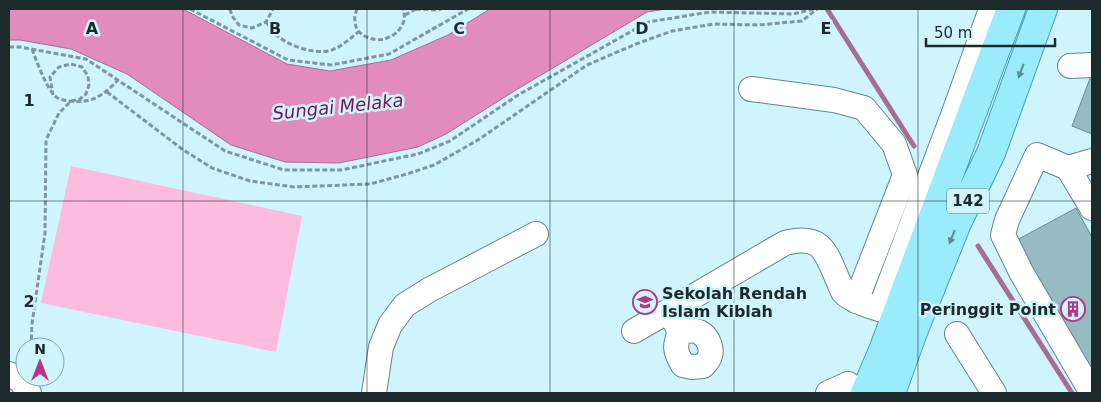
<svg xmlns="http://www.w3.org/2000/svg" width="1101" height="402" font-family="'DejaVu Sans',sans-serif">
<style>
.green{fill:#febbe0}
.water{fill:#e18cbd;stroke:#a66f92}
.lines{fill:none;stroke-linecap:round;stroke-linejoin:round}
.stream{stroke:#a66f92;stroke-width:5}
.building{fill:#97bbc2;stroke:#6b8d94}
.minor-casing{stroke:#64858d;stroke-width:26}
.major-casing{stroke:#42a0b2;stroke-width:30}
.path{stroke:#7d979d;stroke-width:3;stroke-dasharray:5 2.5;stroke-linecap:butt}
.minor{stroke:#fff;stroke-width:24}
.major{stroke:#9aecfc;stroke-width:28}
.oneway{fill:#5b8b94}
.grid{fill:none;stroke:#1c2a2d;stroke-width:1;stroke-opacity:0.55}
.labels{text-anchor:middle;stroke-width:5;stroke-linejoin:round;paint-order:stroke}
.shield{fill:#d0f4fc;stroke:#52676b;stroke-width:1}
.shield-label{font-size:15px;font-weight:bold;fill:#1c2a2d}
.poi-label{font-size:16px;font-weight:bold;fill:#1c2a2d;stroke:#d0f4fc;text-anchor:start}
.water-label{font-size:18px;font-style:italic;fill:#761256;stroke:#d0f4fc}
.grid-label{font-size:16px;text-anchor:middle;font-weight:bold;fill:#1c2a2d;stroke:#d0f4fc;stroke-width:5;stroke-linejoin:round;paint-order:stroke}
</style>
<rect width="100%" height="100%" fill="#d0f4fc"/>
<path class="green" d="M71 166 302 216 276 352 41 303Z"/>
<path class="water" d="M9 9H183L287 64 330 71 391 60 448 35 490 9H667L647 12 516 90 446 134 418 147 339 163 285 162 231 145 127 74 71 49 20 40H9Z"/>
<g class="lines">
<path class="stream" d="M827 9 914 146
M978 246 1072 393"/>
</g>
<path class="building" d="M1092 73V134L1072 126Z
M1076 208 1092 237V377L1015 241Z"/>
<g class="lines">
<defs>
<path id="minor" d="M1070 66 1092 65
M751 89 834 100 864 108 894 144 905 175 856 301
M1068 168 1092 161
M1092 208 1068 168 1037 155 1007 220 1003 235 1021 272 1092 393
M880 309 955 110 991 9
M669 311 680 332C674 346 675 352 683 365L692 367 703 366C705 364 707 362 708 360 714 351 709 337 699 332 693 329 686 331 680 332
M634 331 785 243C820 234 825 249 837 278 839 282 841 288 843 292 851 302 883 310 896 314
M957 334 994 393
M9 374 21 381 29 393
M374 393 381 347 390 325 405 305 429 290 536 234
M828 393 848 384"/>
<path id="major" d="M865 393 884 348 1011 9
M891 393 913 332 957 223 991 153 1043 9"/>
</defs>
<use href="#minor" class="minor-casing"/>
<use href="#major" class="major-casing"/>
<path class="path" d="M190 9 288 60 331 65 389 54 468 9
M230 9 232 16 239 25 252 28 266 22 273 9
M357 9C356 12 354 17 355 21 355 35 372 42 385 39 385 39 391 36 392 36 402 29 407 20 403 9
M416 9 438 10 441 9
M405 15 416 9
M266 22C270 27 274 34 279 37 291 47 317 55 332 50 342 46 350 39 358 32
M9 47H20L86 59 225 151 284 170H341L418 154 450 141 518 95 648 22 710 12 793 14 814 9
M32 49C36 60 47 89 55 96 59 100 64 100 69 101 91 104 103 96 118 80
M107 92 182 149 212 168 250 181 294 187 370 184 407 174 434 165 478 140 587 65 636 44 672 31 714 24 758 25 802 21 817 9
M31 347 32 324 45 233 46 140 59 113 71 101 80 99 86 94 89 85 88 76 82 67 71 64 59 67 50 77 53 95"/>
<use href="#minor" class="minor"/>
<use href="#major" class="major"/>
</g>
<defs><path id="oneway-solid" d="M-6-.8H1V-3.2L6.5 0L1 3.2V.8H-6Z" transform="scale(1.25)"/></defs>
<g class="oneway">
<use href="#oneway-solid" transform="translate(1021 71) rotate(110)"/>
<use href="#oneway-solid" transform="translate(952 237) rotate(112)"/>
</g>
<path class="grid" d="M183 9V393M367 9V393M550 9V393M734 9V393M918 9V393M9 201H1092"/>
<defs>
<symbol id="school-ring" viewBox="-11 -11 22 22"><circle r="9.5" fill="#d0f4fc" stroke="#b33788" stroke-width="1.5"/><path d="M0-5L7-2L0 1L-7-2ZM-4 1L0 2.5L4 1V4Q0 6-4 4Z" fill="#b33788"/></symbol>
<symbol id="building-ring" viewBox="-11 -11 22 22"><circle r="9.5" fill="#d0f4fc" stroke="#b33788" stroke-width="1.5"/><path d="M-4-6H4V6H1V3H-1V6H-4ZM-2.5-4.3h1.7v1.8h-1.7ZM.8-4.3h1.7v1.8H.8ZM-2.5-1h1.7V.8h-1.7ZM.8-1h1.7V.8H.8Z" fill="#b33788"/></symbol>
</defs>
<g fill-rule="evenodd">
<use href="#school-ring" x="631" y="288" width="28" height="28"/>
<use href="#building-ring" x="1059" y="295" width="28" height="28"/>
</g>
<g class="labels">
<rect class="shield" x="947" y="188.5" width="42" height="25" rx="4"/>
<g class="shield-label">
<text x="968" y="206">142</text>
</g>
<g class="poi-label">
<text x="662" y="299">Sekolah Rendah<tspan x="662" dy="18">Islam Kiblah</tspan></text>
<text x="1056" y="315" text-anchor="end">Peringgit Point</text>
</g>
<g class="water-label">
<text transform="translate(338 107) rotate(-6)" y="6">Sungai Melaka</text>
</g>
</g>
<g class="grid-label">
<text x="92" y="34">A</text>
<text x="275" y="34">B</text>
<text x="459" y="34">C</text>
<text x="642" y="34">D</text>
<text x="826" y="34">E</text>
<text x="29" y="106">1</text>
<text x="29" y="307">2</text>
</g>
<rect width="1101" height="402" fill="none" stroke="#1c2a2d" stroke-width="20"/>
<g transform="translate(40 362)"><circle r="24" fill="#d0f4fc" stroke="#88a3a9"/>
<path d="M0-4L9 19L0 12L-9 19Z" fill="#b33788"/>
<text y="-8" font-size="14" font-weight="bold" text-anchor="middle" fill="#1c2a2d">N</text>
</g>
<path d="M926 38v8h129v-8" fill="none" stroke="#1c2a2d" stroke-width="2.5"/>
<text x="934" y="38" font-size="15" fill="#1c2a2d" stroke="#d0f4fc" stroke-width="4" paint-order="stroke">50 m</text>
</svg>
